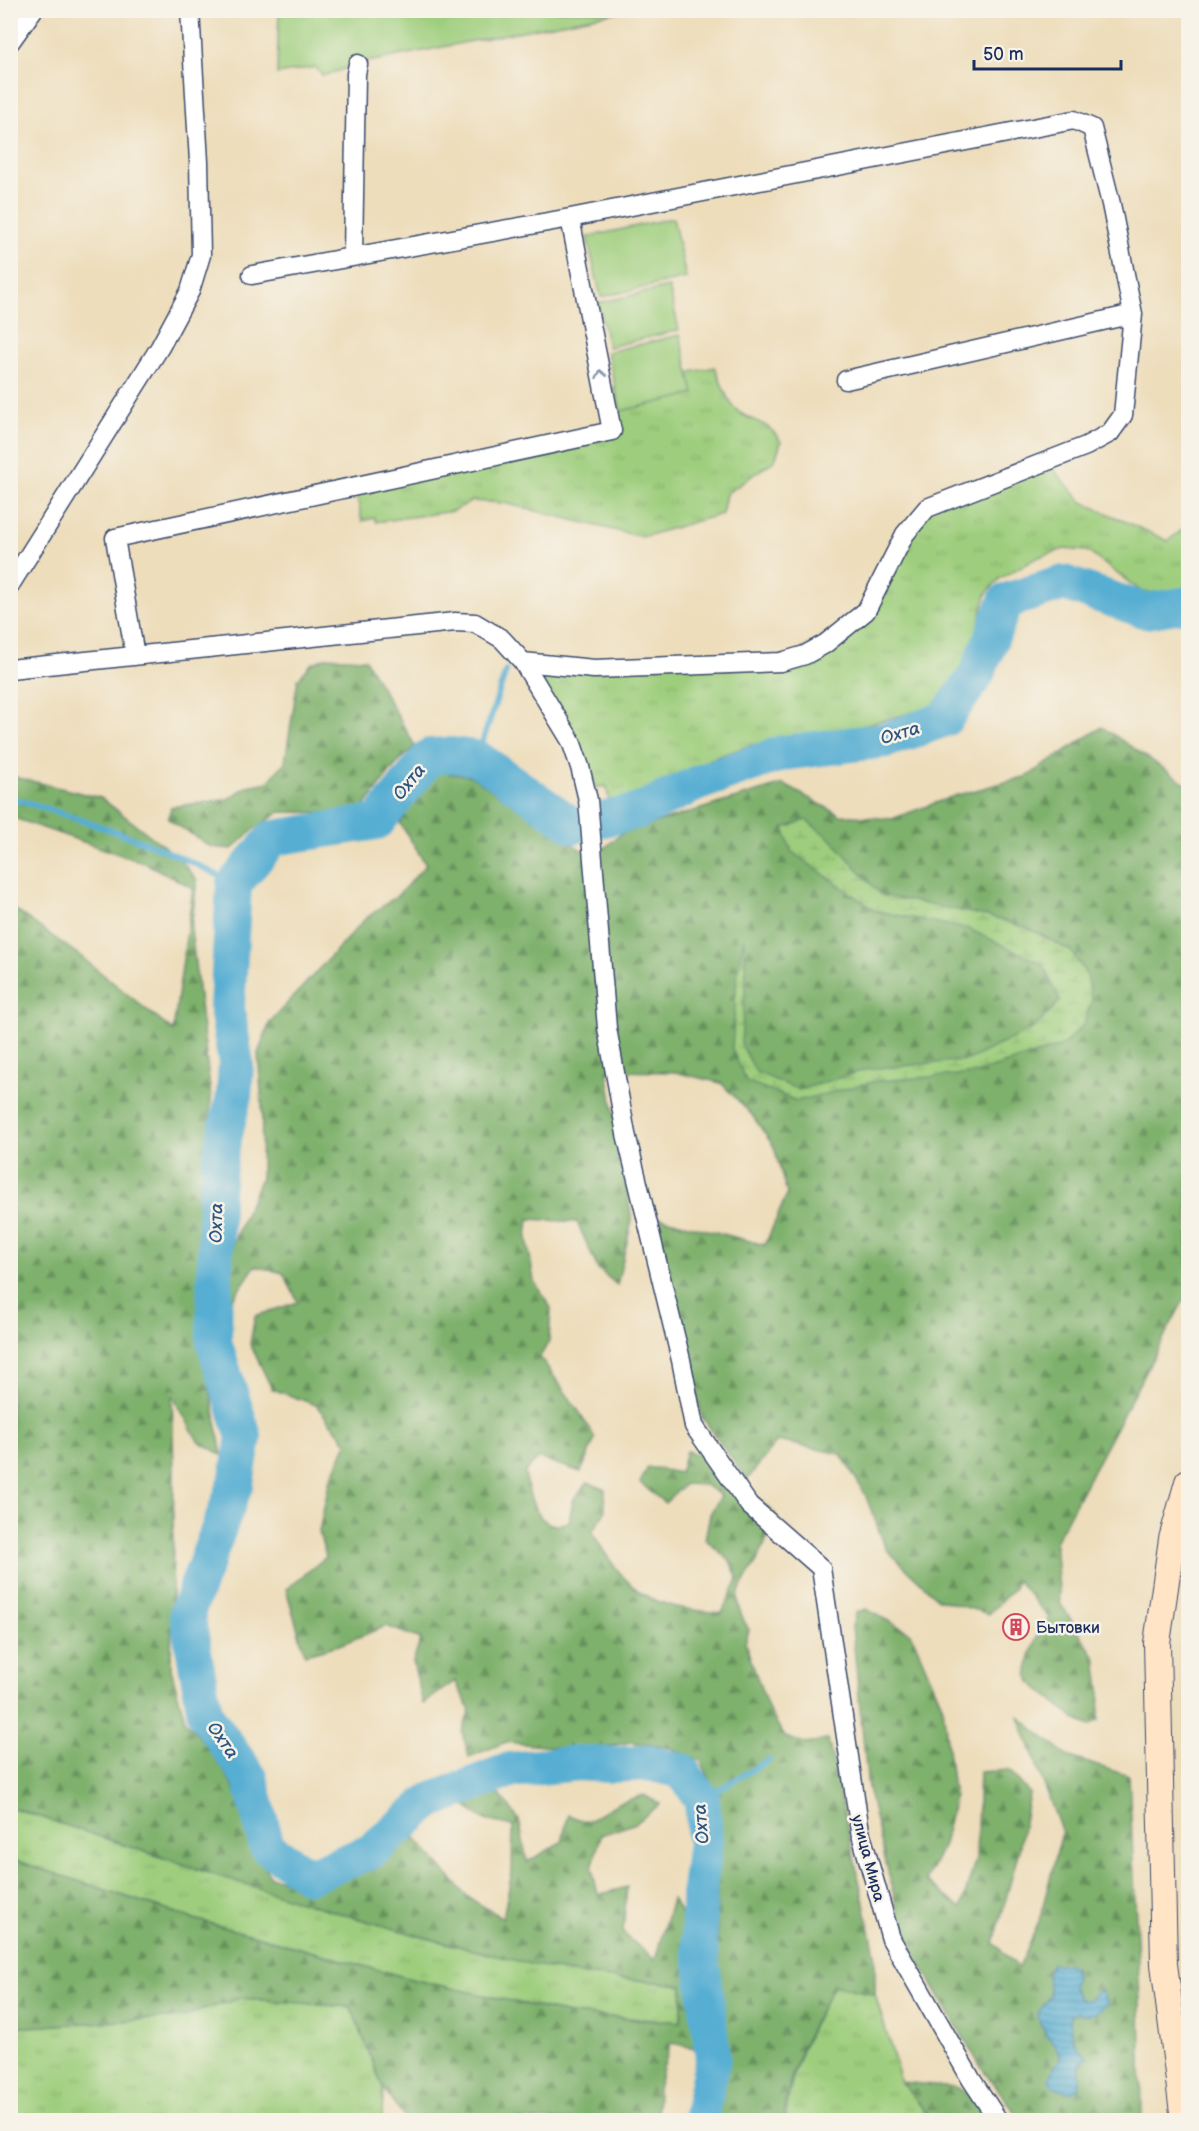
<svg xmlns="http://www.w3.org/2000/svg" width="1199" height="2131" font-family="'Balsamiq Sans',sans-serif">
<style>
.grass{fill:url(#grass-tufts);stroke:#5c7e6e;stroke-width:1.5}
.forest{fill:url(#forest-firs);stroke:#4c7065;stroke-width:1.5}
.wetland{fill:url(#wetland-marsh);stroke:#5c7e6e;stroke-width:1.5}
.park{fill:#9ece7d;stroke:#5c7e6e;stroke-width:1.5}
.water{fill:url(#water-rules);stroke:#386e98;stroke-width:1.5}
.lines{fill:none;stroke-linecap:round;stroke-linejoin:round}
.stream{stroke:#56aed3;stroke-width:6}
.river{stroke:#56aed3;stroke-width:36}
.street-casing{stroke:#3a496c;stroke-width:21}
.secondary-casing{stroke:#3a496c;stroke-width:28}
.street{stroke:#fff;stroke-width:18}
.secondary{stroke:#ffe4c6;stroke-width:26}
.oneway{stroke:#8d97ae}
.labels{text-anchor:middle;stroke-width:5;stroke-linejoin:round;paint-order:stroke}
.poi-label{font-size:16px;fill:#1b2f5e;stroke:#f7f3e8;text-anchor:start}
.street-label{font-size:16px;fill:#1b2f5e;stroke:#f7f3e8}
.water-label{font-size:18px;font-style:italic;fill:#2d5581;stroke:#f7f3e8}
</style>
<defs>
<pattern id="grass-tufts" width="24" height="20" patternUnits="userSpaceOnUse" patternTransform="scale(1.5)"><rect width="24" height="20" fill="#9ece7d"/><path d="M3 7l-1-3M5 7V3M7 7l1-3M15 17l-1-3M17 17v-4M19 17l1-3" fill="none" stroke="#88b16e"/></pattern>
<pattern id="forest-firs" width="22" height="20" patternUnits="userSpaceOnUse" patternTransform="scale(1.5)"><rect width="22" height="20" fill="#7eb16c"/><path d="M5 1l3.5 6h-7zM16 11l3.5 6h-7z" fill="#66905c"/></pattern>
<pattern id="wetland-marsh" width="20" height="14" patternUnits="userSpaceOnUse" patternTransform="scale(1.5)"><rect width="20" height="14" fill="#9ece7d"/><path d="M1 5h8M5 5V1M11 12h8M15 12V8" fill="none" stroke="#88b16e"/></pattern>
<pattern id="water-rules" width="6" height="5" patternUnits="userSpaceOnUse" patternTransform="scale(1.5)"><rect width="6" height="5" fill="#56aed3"/><path d="M0 2.5h6" fill="none" stroke="#468eae"/></pattern>
</defs>
<rect width="100%" height="100%" fill="#f7f3e8"/>
<filter id="ink" filterUnits="userSpaceOnUse"><feTurbulence type="fractalNoise" baseFrequency=".0167" numOctaves="2"/><feDisplacementMap in="SourceGraphic" scale="12" xChannelSelector="R" yChannelSelector="G"/><feConvolveMatrix kernelMatrix="1 2 1 2 8 2 1 2 1" color-interpolation-filters="sRGB"/></filter>
<filter id="wash" filterUnits="userSpaceOnUse"><feTurbulence type="fractalNoise" baseFrequency=".008" numOctaves="4" result="noise"/><feDisplacementMap in="SourceGraphic" scale="24" xChannelSelector="R" yChannelSelector="G"/><feGaussianBlur stdDeviation="1.35" result="paint"/><feColorMatrix in="noise" values="0 0 0 0 0 0 0 0 0 0 0 0 0 0 0 0 0 1.4 0 .05"/><feComposite in="paint" operator="in"/></filter>
<g filter="url(#wash)">
<rect width="100%" height="100%" fill="#edddbb"/>
<path class="grass" d="M715 367C721 381 727 404 740 413 758 424 769 422 781 442L775 460 726 494 722 514 642 537 504 503 472 501 453 511 376 522 375 518 362 521 355 487 612 431 604 390Z
M1047 462 1082 502 1168 541 1188 525V590L1173 593 1142 592 1087 551 1064 549 1036 558 999 579 986 594 973 648 953 683 932 707 842 731 751 745 711 759 664 783 610 804 606 786 596 788 593 777 587 778 523 662H781L866 611 927 508Z
M11 1807 205 1872 430 1939 569 1972 683 1985 681 2022 569 2014 411 1979 194 1919 11 1859Z
M834 1985 875 1994 901 2082 932 2120H786C788 2073 811 2026 834 1985Z
M240 1998 351 2007 383 2088 382 2120H11V2028L181 2017Z"/>
<path class="forest" d="M327 657 365 659 415 746 393 768 364 807 344 813 280 812 258 826 232 849 211 847 168 819 171 807 228 799 248 786 268 782 285 762 298 679 311 664Z
M1102 727 1188 785V1292L1055 1542 1060 1603 1096 1659 1100 1689 1099 1720 1090 1726 1077 1720 1030 1682C1023 1663 1037 1634 1049 1618L1017 1580 1014 1588 989 1614 938 1599 886 1549 865 1494 841 1454 777 1441 747 1480 702 1417 654 1216 765 1245 787 1194 774 1147 752 1115 721 1083 675 1072 607 1071 632 1220 617 1285 598 1269 577 1222 529 1219 527 1238 534 1281 551 1308 549 1341 540 1357 580 1413 595 1438 581 1472 539 1458 525 1472C528 1489 533 1522 555 1525 559 1525 565 1523 569 1522L573 1500 588 1482 605 1490V1512L592 1532C630 1596 648 1607 722 1613L738 1579 730 1561 705 1539 710 1514 721 1496 705 1485 685 1484 665 1503 640 1483 648 1467 680 1473 686 1451 713 1459 776 1515C770 1529 765 1545 758 1559 740 1590 728 1594 749 1630L745 1643 769 1711 785 1737 807 1744 828 1739 875 1953V1994L834 1985C811 2025 786 2074 784 2120H709L724 2078 717 1956 716 1792 701 1761 670 1748 630 1742 589 1751 506 1742 469 1757 462 1732 470 1710 455 1681 423 1704 413 1662 421 1639 386 1626 339 1645 305 1654 286 1589 326 1557 319 1532 329 1483 347 1443 316 1405 272 1389 250 1344 255 1316 298 1302 283 1273 255 1266 226 1309 233 1242 261 1178 262 1104 258 1053 270 1022 365 919 398 895 426 865 400 823 431 770 471 776 593 858 622 833 783 784 840 815 892 819 954 796 1028 776Z
M11 776 101 798 178 857 197 880 191 929 211 1097 201 1337 222 1455 198 1441 172 1395 174 1473 171 1669 185 1720 210 1750 233 1785 246 1822 270 1877 312 1886 363 1865 414 1837 469 1898 503 1918 512 1872 513 1826 485 1820 465 1806 473 1797 498 1792 519 1820 527 1862 562 1842 568 1815 587 1822 618 1803 644 1795 660 1804 636 1823 601 1835 592 1868 598 1895 627 1887 623 1933 655 1960 672 1899 686 1920 693 1957 695 2048 671 2043 658 2084 657 2120H406L383 2088 351 2007 240 1998 181 2017 11 2028V1859L194 1919 411 1979 569 2014 681 2022 683 1986C645 1978 604 1980 566 1972 377 1931 194 1868 11 1807V907L79 955 173 1031 193 888 147 864 11 817Z
M866 1609 911 1633 943 1707 954 1798 943 1845 926 1881 961 1908 976 1858 979 1772 1009 1770 1029 1793 1019 1850 994 1943 1019 1968 1039 1921 1062 1833 1019 1717 1067 1756 1129 1776 1140 2001 1142 2115 1119 2120H1021L979 2064 903 1934 868 1788 852 1626 856 1612Z
M901 2082 956 2087 972 2096 986 2120H932Z"/>
<path class="wetland" d="M806 820 832 840 881 895 987 916 1030 929 1071 951 1087 975 1092 1000 1084 1024 1062 1046 972 1074 876 1081 797 1101 746 1081 732 1049 737 974 744 938 746 977 741 1044 756 1072 799 1090 868 1069 968 1060 1034 1028 1060 1001 1043 964 969 929 876 911 791 851 784 828Z"/>
<path class="park" d="M279 11H622L358 64 323 76 315 67 277 74Z
M673 218 686 278 601 297 587 237Z
M669 287 679 330 608 347 598 303Z
M680 335 694 394 621 411 607 352Z"/>
<path class="water" d="M1052 1964H1068L1074 1968 1076 1978 1072 1987 1080 1999 1089 2000 1101 1989 1107 2002C1100 2015 1090 2017 1077 2012L1071 2015C1068 2030 1075 2051 1088 2057L1080 2064V2088L1070 2093 1054 2087 1049 2080 1054 2066 1060 2060V2054L1040 2024 1038 2013 1050 1996C1050 1984 1043 1975 1052 1964Z"/>
<g class="lines">
<path class="stream" d="M477 758 506 671
M10 797C85 821 166 845 234 884
M702 1799 769 1760"/>
<path class="river" d="M700 2120 713 2058 699 1938V1890L705 1843 702 1799 682 1771 648 1763 609 1765 578 1763 510 1770 430 1801 370 1852 309 1876 267 1847 250 1778 205 1714 187 1613 236 1483 244 1437 214 1342 216 1189 221 1151 234 1096 236 1064 227 1008 234 884 273 838 377 822 430 756 452 755 477 758 574 826 639 811 698 783 783 753 886 740 945 719 977 674 1006 601 1064 583 1146 611 1188 604"/>
</g>
</g>
<g filter="url(#ink)">
<g class="lines">
<defs>
<path id="street" d="M10 42 33 10
M353 256 356 74 358 64
M252 275 570 218 1074 120 1092 128 1111 204 1133 314 1123 415 1110 433 1086 446 927 508 905 534 866 611 825 644 805 655 781 662 594 669 523 662
M846 380 1133 314
M10 585 160 347 190 291 201 255 199 162 190 10
M135 656 115 538 612 431 570 218
M10 669 455 622 475 623 502 639 523 662 571 741 580 767 588 800 607 1028 626 1134 681 1360 694 1426 749 1505 821 1568 860 1831 891 1939 971 2079 998 2120"/>
<path id="secondary" d="M1184 2120 1164 1964 1157 1643 1172 1539 1188 1482"/>
</defs>
<use href="#street" class="street-casing"/>
<use href="#secondary" class="secondary-casing"/>
<use href="#street" class="street"/>
<use href="#secondary" class="secondary"/>
</g>
<defs><path id="oneway-chevron" d="M-2-3.5L2.5 0L-2 3.5" fill="none" stroke-width="1.6" stroke-linecap="round" stroke-linejoin="round" transform="scale(1.5)"/></defs>
<use class="oneway" href="#oneway-chevron" transform="translate(601 374) rotate(-101)"/>
</g>
<defs>
<symbol id="building-ring" viewBox="-11 -11 22 22"><circle r="9.5" fill="#f7f3e8" stroke="#d1495b" stroke-width="1.5"/><path d="M-4-6H4V6H1V3H-1V6H-4ZM-2.5-4.3h1.7v1.8h-1.7ZM.8-4.3h1.7v1.8H.8ZM-2.5-1h1.7V.8h-1.7ZM.8-1h1.7V.8H.8Z" fill="#d1495b"/></symbol>
</defs>
<g fill-rule="evenodd">
<use href="#building-ring" x="1001" y="1612" width="30" height="30"/>
</g>
<g class="labels">
<g class="poi-label">
<text x="1036" y="1633">Бытовки</text>
</g>
<g class="street-label">
<text transform="translate(869 1858) rotate(75)" y="6">улица Мира</text>
</g>
<g class="water-label">
<text transform="translate(900 733) rotate(-17)" y="6">Охта</text>
<text transform="translate(409 782) rotate(-51)" y="6">Охта</text>
<text transform="translate(216 1223) rotate(-89)" y="6">Охта</text>
<text transform="translate(223 1740) rotate(55)" y="6">Охта</text>
<text transform="translate(701 1824) rotate(-95)" y="6">Охта</text>
</g>
</g>
<rect width="1199" height="2131" fill="none" stroke="#f7f3e8" stroke-width="36"/>
<path d="M974 60v9h147v-9" fill="none" stroke="#1b2f5e" stroke-width="3"/>
<text x="983" y="60" font-size="18" fill="#1b2f5e" stroke="#f7f3e8" stroke-width="4.5" paint-order="stroke">50 m</text>
</svg>
